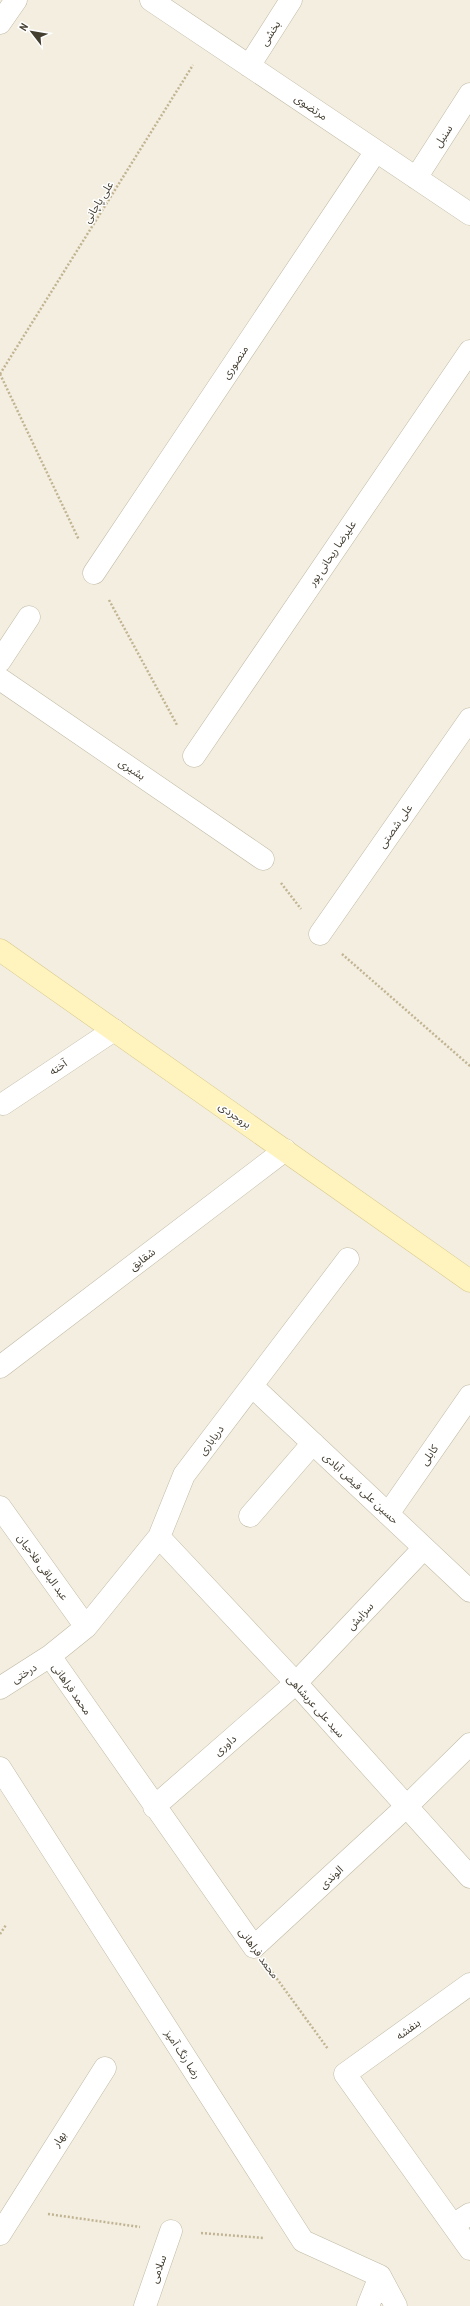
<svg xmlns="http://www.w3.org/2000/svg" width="470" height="2306" font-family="'Archivo Narrow','Noto Sans Arabic',sans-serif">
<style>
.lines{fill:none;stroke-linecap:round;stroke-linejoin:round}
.street-casing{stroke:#c1baa5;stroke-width:23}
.secondary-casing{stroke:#d8c98a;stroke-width:23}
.path{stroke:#c2b492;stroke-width:2.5;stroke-dasharray:2 2;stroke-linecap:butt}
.street{stroke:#fff;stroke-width:22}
.secondary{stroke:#fff3be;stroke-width:22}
.labels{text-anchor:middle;stroke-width:3;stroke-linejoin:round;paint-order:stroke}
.street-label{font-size:11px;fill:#443e31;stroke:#fff}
</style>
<rect width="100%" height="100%" fill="#f3eee0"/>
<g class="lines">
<defs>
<path id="street" d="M151 0 470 214
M0 23 16 0
M249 66 291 0
M416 178 470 94
M94 573 376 151
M0 661 29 617
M0 679 263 859
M194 756 470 351
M320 934 470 719
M3 1104 114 1030
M0 1367 285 1150
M252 1386 470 1591
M0 1507 86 1627
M388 1514 470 1396
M250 1516 313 1443
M159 1537 296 1683 470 1877
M50 1656 254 1947 407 1806 470 1744
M0 1688 50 1656 86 1627 159 1537 184 1475 348 1259
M0 1768 303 2241 380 2276 396 2306
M154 1807 296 1683 424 1548
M470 1984 345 2074 470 2249
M453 2225 470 2214
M0 2234 105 2068
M145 2306 171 2231
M368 2306 380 2276"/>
<path id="secondary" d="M0 950 470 1281"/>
</defs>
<use href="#street" class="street-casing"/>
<use href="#secondary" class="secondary-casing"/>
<path class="path" d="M0 374 79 540
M0 374 193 65
M109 600 177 725
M281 883 301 909
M342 954 470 1066
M0 1934 6 1925
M272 1972 328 2049
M48 2214 140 2227
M201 2233 264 2238"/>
<use href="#street" class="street"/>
<use href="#secondary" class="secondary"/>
</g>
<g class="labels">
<g class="street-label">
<text transform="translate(270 33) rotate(-57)" y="4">بخشی</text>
<text transform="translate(311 107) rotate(34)" y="4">مرتضوی</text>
<text transform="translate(443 136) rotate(-57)" y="4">سنبل</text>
<text transform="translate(98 202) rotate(-58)" y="4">علی پاچانی</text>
<text transform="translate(235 362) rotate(-56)" y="4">منصوری</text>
<text transform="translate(332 553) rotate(-56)" y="4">علیرضا ریحانی پور</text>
<text transform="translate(132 769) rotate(34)" y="4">بشیری</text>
<text transform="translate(395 826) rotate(-55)" y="4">علی شصتی</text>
<text transform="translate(58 1067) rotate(-34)" y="4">آخته</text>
<text transform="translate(235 1115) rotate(35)" y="4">بروجردی</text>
<text transform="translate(142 1259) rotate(-37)" y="4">شقایق</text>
<text transform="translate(211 1440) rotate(-53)" y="4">دریاباری</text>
<text transform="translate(429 1455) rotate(-55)" y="4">کابلی</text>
<text transform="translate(361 1488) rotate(43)" y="4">حسین علی فیض آبادی</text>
<text transform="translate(43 1567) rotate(54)" y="4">عبد الباقی فلاحیان</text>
<text transform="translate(360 1616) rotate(-47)" y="4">سزایش</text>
<text transform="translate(24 1673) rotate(-32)" y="4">درختی</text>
<text transform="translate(72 1689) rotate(55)" y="4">محمد فراهانی</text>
<text transform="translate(316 1706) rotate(48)" y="4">سید علی عربشاهی</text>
<text transform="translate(225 1745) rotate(-41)" y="4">داوری</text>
<text transform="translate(331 1877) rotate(-43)" y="4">الوندی</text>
<text transform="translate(259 1953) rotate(54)" y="4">محمد فراهانی</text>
<text transform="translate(408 2029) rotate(-36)" y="4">بنفشه</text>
<text transform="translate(183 2054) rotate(57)" y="4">رضا رنگ آمیز</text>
<text transform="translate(59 2139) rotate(-57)" y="4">بهار</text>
<text transform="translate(158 2269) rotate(-71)" y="4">سلامی</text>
</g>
</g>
<g transform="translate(32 32) rotate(301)" stroke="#ffffff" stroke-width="3" paint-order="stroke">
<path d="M0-3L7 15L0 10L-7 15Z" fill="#443e31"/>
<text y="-6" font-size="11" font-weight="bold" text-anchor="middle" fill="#443e31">N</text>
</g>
</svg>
